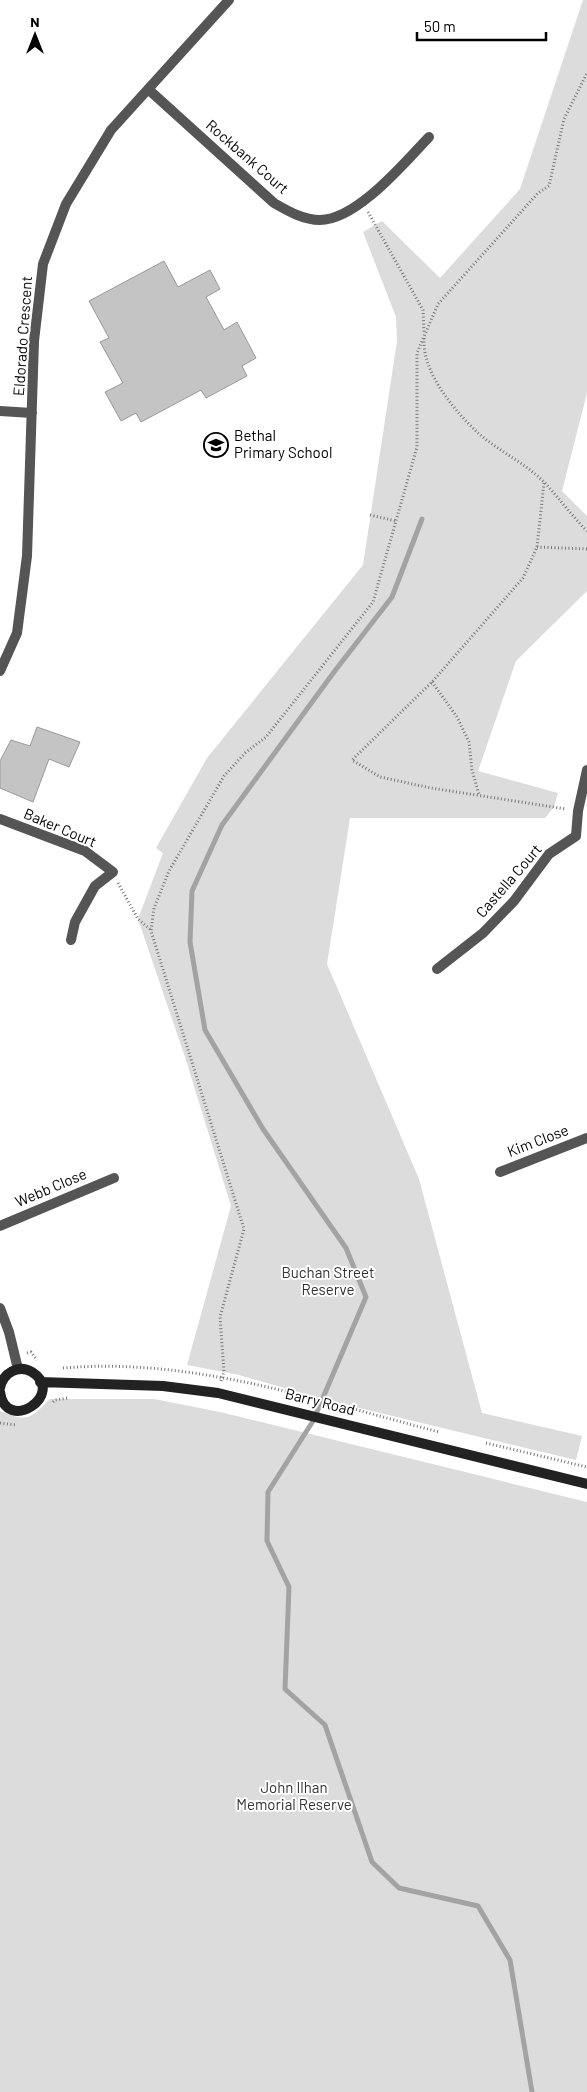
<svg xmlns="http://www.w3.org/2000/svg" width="587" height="2092" font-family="Barlow,sans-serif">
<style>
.green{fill:#dcdcdc}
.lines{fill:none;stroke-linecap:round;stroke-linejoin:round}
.stream{stroke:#a3a3a3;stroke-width:5}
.building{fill:#c4c4c4;stroke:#999}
.path{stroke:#777;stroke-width:3;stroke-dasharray:1 2.5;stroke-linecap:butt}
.street{stroke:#555;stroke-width:10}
.secondary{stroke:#222;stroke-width:10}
.labels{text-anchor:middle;stroke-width:4;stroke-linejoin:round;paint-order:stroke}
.street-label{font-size:15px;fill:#000;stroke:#fff}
.poi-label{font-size:15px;fill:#000;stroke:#fff;text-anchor:start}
.park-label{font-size:15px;fill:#333;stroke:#fff}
</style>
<rect width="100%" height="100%" fill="#fff"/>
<path class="green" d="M583 0H587V393L562 491 587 516V591L516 661 478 771 558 793 554 807 545 818H350L327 964 419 1179 482 1413 582 1436 576 1460 322 1399 239 1375 187 1365 231 1206 185 1057 138 919 163 853 156 848 207 758 363 565 397 341 396 317 363 232 382 221 440 278 520 189Z
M50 1399H154L220 1412 587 1502V2092H0V1411C28 1422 29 1420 50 1399Z"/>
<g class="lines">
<path class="stream" d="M422 519 392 597 334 672 222 825 192 891 190 942 205 1030 263 1129 346 1248 366 1297 313 1421 268 1492 267 1541 289 1587 285 1689 325 1725 372 1862 399 1888 478 1906 510 1960 532 2092"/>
</g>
<path class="building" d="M164 261 178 287 210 270 220 289 206 297 224 330 237 322 256 358 242 366 247 376 206 398 201 390 141 422 136 413 121 421 105 392 123 383 100 342 109 338 89 301Z
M37 727 80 742 69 767 49 759 33 802 0 788V761L11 740 30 746Z"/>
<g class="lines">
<path class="path" d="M368 212 423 310 424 332
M424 338C422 372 453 409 477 432 498 451 524 462 544 482 559 498 572 516 587 531
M544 483 537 547 523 578 432 682 352 760 380 777 431 788 566 809
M370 515 396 521
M537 547 587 549
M432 682 457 717 469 742 472 770 479 795
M118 883 138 919 151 930
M27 1353 31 1352 37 1360
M63 1368C192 1357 316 1400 439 1432
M221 1381 224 1372 220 1317 244 1229 151 931 154 908 169 871 224 776 245 753 266 737 373 602 417 447V353L438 304 538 193 549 186 564 119 587 73
M53 1402 55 1400 68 1398
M0 1423 16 1425
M486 1443 587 1467"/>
<path class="street" d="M148 89 274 203C288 211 303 220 320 220 357 220 405 162 429 137
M0 411 32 413
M0 671 17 633 27 556 34 341 43 264 66 204 111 130 229 0
M0 819 85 851 113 872 95 886 75 922 71 940
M437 969 483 933 514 901 549 854 576 836 578 811 587 770
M500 1172 587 1138
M0 1226 114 1178
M0 1308 9 1332 18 1369"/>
<path class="secondary" d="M40 1382 163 1386 218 1393 587 1484
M0 1388C3 1373 18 1364 32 1372 67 1394 6 1435 0 1392"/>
</g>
<defs>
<symbol id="school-ring" viewBox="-11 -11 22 22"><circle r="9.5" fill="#fff" stroke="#000" stroke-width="1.5"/><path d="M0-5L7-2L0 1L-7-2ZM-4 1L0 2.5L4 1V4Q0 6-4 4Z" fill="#000"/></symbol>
</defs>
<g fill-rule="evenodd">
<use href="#school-ring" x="202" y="431" width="28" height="28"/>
</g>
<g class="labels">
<g class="street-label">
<text transform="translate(247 157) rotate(41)" y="5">Rockbank Court</text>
<text transform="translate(23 336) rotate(-86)" y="5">Eldorado Crescent</text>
<text transform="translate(60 828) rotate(23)" y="5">Baker Court</text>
<text transform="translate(509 881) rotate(-49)" y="5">Castella Court</text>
<text transform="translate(538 1141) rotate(-21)" y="5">Kim Close</text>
<text transform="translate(51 1188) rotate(-23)" y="5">Webb Close</text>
<text transform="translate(320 1402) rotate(14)" y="5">Barry Road</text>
</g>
<g class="poi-label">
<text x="234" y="441">Bethal<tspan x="234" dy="17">Primary School</tspan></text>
</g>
<g class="park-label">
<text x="328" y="1278">Buchan Street<tspan x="328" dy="17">Reserve</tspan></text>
<text x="294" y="1793">John Ilhan<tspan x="294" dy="17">Memorial Reserve</tspan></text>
</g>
</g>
<g transform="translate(35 35)" stroke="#ffffff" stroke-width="4" paint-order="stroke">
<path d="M0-4L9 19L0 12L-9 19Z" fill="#000000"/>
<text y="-8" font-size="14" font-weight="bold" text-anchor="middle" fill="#000000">N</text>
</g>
<path d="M417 32v8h129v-8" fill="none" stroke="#000000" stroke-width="2.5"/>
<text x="424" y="32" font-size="15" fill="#000000" stroke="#ffffff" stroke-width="4" paint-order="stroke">50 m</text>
</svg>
